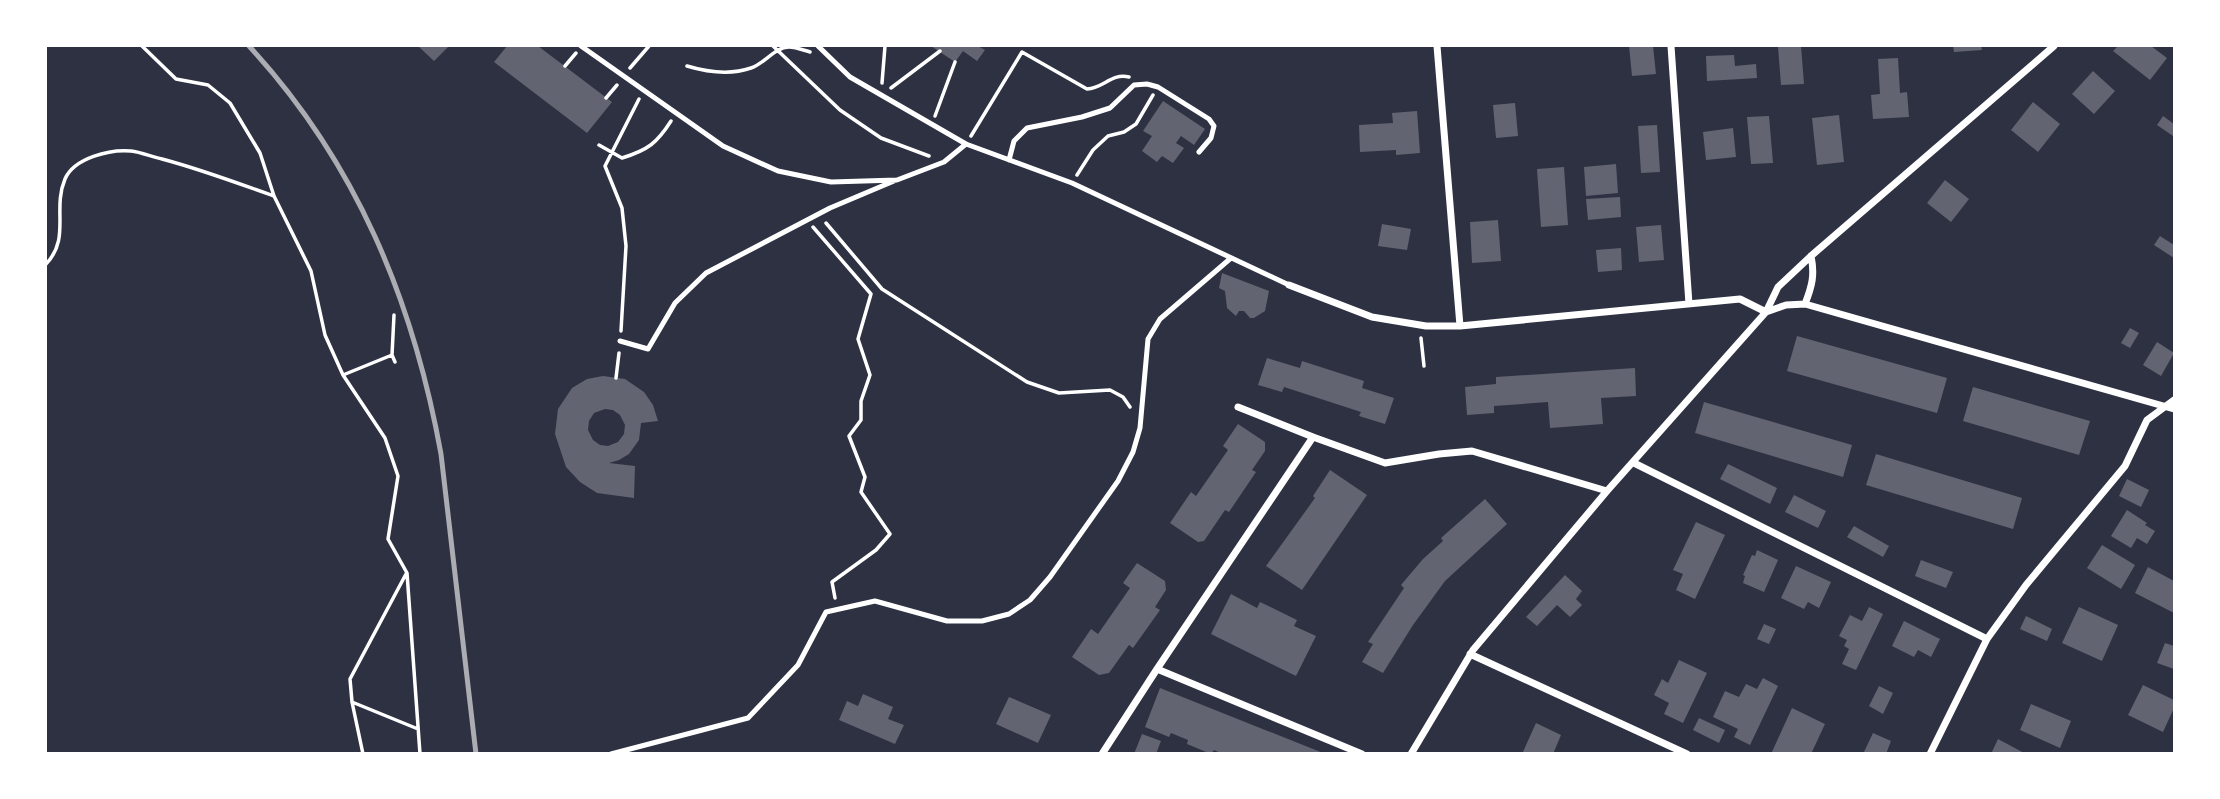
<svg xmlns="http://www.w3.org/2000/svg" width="2220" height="799" font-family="'Public Sans',sans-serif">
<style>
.building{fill:#626471;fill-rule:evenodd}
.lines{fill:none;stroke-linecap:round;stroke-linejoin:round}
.path{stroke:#fff;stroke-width:3.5}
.service{stroke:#fff;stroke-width:5}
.minor{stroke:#fff;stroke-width:7}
.rail{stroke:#abadb3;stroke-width:5}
</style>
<rect width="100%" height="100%" fill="#2d3142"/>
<path class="building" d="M418 46H449L434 61Z
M507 46H538L612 102 587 133 494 62Z
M931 46H978L985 50 977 61 963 51 955 62Z
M1629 46H1653L1656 74 1632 76Z
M1801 46 1804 84 1781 85 1778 47Z
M1953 46H1981L1982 50 1954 52Z
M2118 46H2151L2167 58 2150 80 2113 51Z
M1734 55 1735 66 1756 64 1757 78 1707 81 1706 56Z
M1898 58 1900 93 1907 92 1909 117 1873 119 1871 95 1880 94 1878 59Z
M2093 71 2115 91 2094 114 2072 94Z
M1163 101 1205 129 1194 145 1181 136 1176 143 1184 148 1173 163 1162 156 1157 162 1142 151 1152 136 1143 131Z
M2033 102 2060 124 2038 152 2011 130Z
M1515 103 1518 136 1496 138 1493 105Z
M1417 111 1420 153 1396 155V150L1360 152 1359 125 1393 123 1392 113Z
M1839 115 1844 162 1817 165 1812 118Z
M1769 116 1773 163 1751 164 1747 117Z
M2163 116 2174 124 2173 136 2157 125Z
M1657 125 1660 172 1641 173 1638 126Z
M1733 128 1736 157 1706 160 1703 132Z
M1616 164 1618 193 1586 196 1584 167Z
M1564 167 1568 225 1541 227 1537 169Z
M1945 180 1969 199 1951 222 1927 203Z
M1620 197 1621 217 1588 220 1586 199Z
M1498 220 1501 261 1472 263 1470 222Z
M1382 224 1411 229 1407 250 1378 246Z
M1661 225 1664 260 1639 262 1636 227Z
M2160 236 2174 245V258L2154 245Z
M1621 248 1622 270 1598 272 1596 250Z
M1222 273 1269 291 1265 311 1254 318H1250L1244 311H1239L1236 316 1227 308 1225 291 1219 288Z
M2130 328 2139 333 2130 348 2121 343Z
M1797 336 1947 378 1937 413 1787 371Z
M2157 342 2174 353 2161 376 2143 365Z
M1267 358 1300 368 1302 361 1364 381 1362 388 1394 398 1385 424 1359 416 1361 412 1284 387 1282 392 1258 385Z
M1635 368 1636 396 1601 398 1603 424 1550 428 1548 402 1494 406V413L1467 415 1465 387 1496 384V377Z
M603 376 625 379 644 392 653 405 658 421 641 423 639 440 629 454 619 460 609 463 635 466 634 498 597 493 580 482 566 467 555 434 558 409 572 388 587 379ZM605 409 613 410 620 415 625 425 624 434 618 442 608 446 600 445 593 440 588 430 589 421 594 413Z
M1973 387 2090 421 2079 455 1963 421Z
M1704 402 1852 445 1843 477 1695 433Z
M1238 424 1265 442V451L1252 470 1256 472 1229 512 1225 510 1204 541 1198 542 1170 523 1191 492 1196 496 1228 450 1223 446Z
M1876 454 2022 498 2013 529 1866 485Z
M1728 464 1777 488 1770 504 1720 479Z
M1330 470 1367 495 1302 590 1266 566 1315 498 1313 496Z
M2127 479 2149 490 2141 507 2119 496Z
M1794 495 1826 511 1818 528 1785 512Z
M1485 499 1507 524 1445 581 1413 625 1383 673 1362 662 1373 644 1368 642 1404 588 1401 585 1423 559 1443 541 1441 538Z
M2127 510 2147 523 2145 525 2155 531 2147 544 2137 538 2131 548 2111 536Z
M1696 522 1725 535 1695 599 1676 590 1683 574 1673 570Z
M1854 526 1889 546 1883 557 1847 537Z
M2102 545 2135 565 2121 589 2087 568Z
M1757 550 1778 560 1764 592 1743 583 1745 576 1743 575 1752 555 1755 556Z
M1921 560 1953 572 1946 588 1915 576Z
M1137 563 1165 581 1166 590 1155 607 1160 610 1133 648 1129 645 1109 673 1099 675 1072 657 1091 629 1098 634 1130 588 1123 583Z
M1796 566 1831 582 1819 608 1808 602 1804 609 1781 598Z
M2148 567 2174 581V613L2135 593Z
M1565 575 1582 591 1576 599 1582 605 1570 617 1557 605 1537 626 1526 617Z
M1231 594 1257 608 1260 602 1297 620 1294 626 1316 636 1296 676 1211 634Z
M1869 607 1883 614 1856 670 1842 664 1849 649 1844 646 1847 640 1839 636 1850 615 1862 621Z
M2079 607 2118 625 2102 661 2062 643Z
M2026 616 2052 629 2047 641 2020 629Z
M1904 621 1940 639 1931 657 1918 650 1914 657 1892 646Z
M1764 624 1776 629 1769 644 1757 639Z
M2165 643 2174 646V669L2157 663Z
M1679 660 1707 673 1683 723 1664 714 1669 703 1654 695 1662 679 1668 683Z
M1763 678 1778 686 1750 745 1734 737 1738 729 1713 717 1725 691 1739 697 1746 684 1757 689Z
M2143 685 2174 700V708L2163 732 2128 715Z
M1879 686 1893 693 1883 714 1869 706Z
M1160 688 1323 753V754H1223L1214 750 1211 754 1187 744 1188 740 1171 733 1169 737 1145 727Z
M863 694 893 707 888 719 904 725 895 744 839 720 847 701 858 706Z
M1009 697 1051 715 1038 743 996 724Z
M2031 704 2071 721 2060 748 2020 730Z
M1792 708 1825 724 1811 754H1771Z
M1699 718 1725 730 1719 743 1693 730Z
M1536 723 1561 735 1553 754H1522Z
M1873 733 1891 741 1886 754H1863Z
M1142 734 1161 741 1156 754H1134Z
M1998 739 2026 754H1991Z"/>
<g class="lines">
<path class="path" d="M142 46 176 79 208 85 230 103 260 153 274 196 311 271 325 335 343 375 385 438 398 476 388 539 407 573 420 754
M773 46 840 110 881 138 929 156
M565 66 576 53
M687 66C707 72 731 75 751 68 764 64 775 47 789 47 795 47 803 50 810 52
M630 68 649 46
M882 83 885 46
M891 88 940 51
M606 98 617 85
M935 116 955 62
M971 136 1022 52 1087 89C1104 88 1111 73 1129 77
M599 145 622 158C648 150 657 143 671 121
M1077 175 1093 150 1108 136 1124 132 1136 124 1153 95
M826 223 882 289 1027 382 1059 393 1110 390 1123 397 1130 407
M813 227 871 294 858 339 870 375 861 401V420L849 436 865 477 861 492 890 534 876 550 832 582 835 598
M46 264C71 238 52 210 65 179 74 158 110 149 131 151 141 152 152 157 162 159 200 169 237 183 274 196
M394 315 392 355 395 362
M621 331 626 246 622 208 605 166 639 99
M1421 338 1424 366
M343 375 392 355
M616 378 619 353
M352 702 418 729
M363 754 352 702 350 679 406 574"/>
<path class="service" d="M581 46 723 146 778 171 831 182 897 180 944 162 966 144
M818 46 850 77 966 144 1072 183 1289 285
M1009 160 1014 141 1027 128 1082 117 1110 108 1134 85 1147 84 1158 87 1209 119 1214 126 1211 138 1199 152
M620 341 648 349 675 303 706 273 830 208 894 181
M611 754 748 718 798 665 826 612 875 601 947 621H982L1009 614 1030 600 1050 577 1118 481 1133 452 1140 428 1148 339 1160 319 1231 258"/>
<path class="minor" d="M1437 46 1460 326
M1671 46 1689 304
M1289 285 1372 317 1426 326H1460L1740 299 1766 312 1786 305 1805 304 2174 409
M1805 304C1812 286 1815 275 1811 256
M1238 407 1313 437 1385 463 1439 454 1472 451 1607 491
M1634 463 1987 639
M1470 654 1687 754
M1157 669 1313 437
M1102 754 1157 669 1362 754
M1411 754 1473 650 1607 491 1766 312 1778 287 1811 256 2054 46
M1930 754 1987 639 2026 585 2125 466 2147 420 2174 400"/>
<path class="rail" d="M249 46C356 162 413 300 441 454L476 754"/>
</g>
<rect width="2220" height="799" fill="none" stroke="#ffffff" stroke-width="94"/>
</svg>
